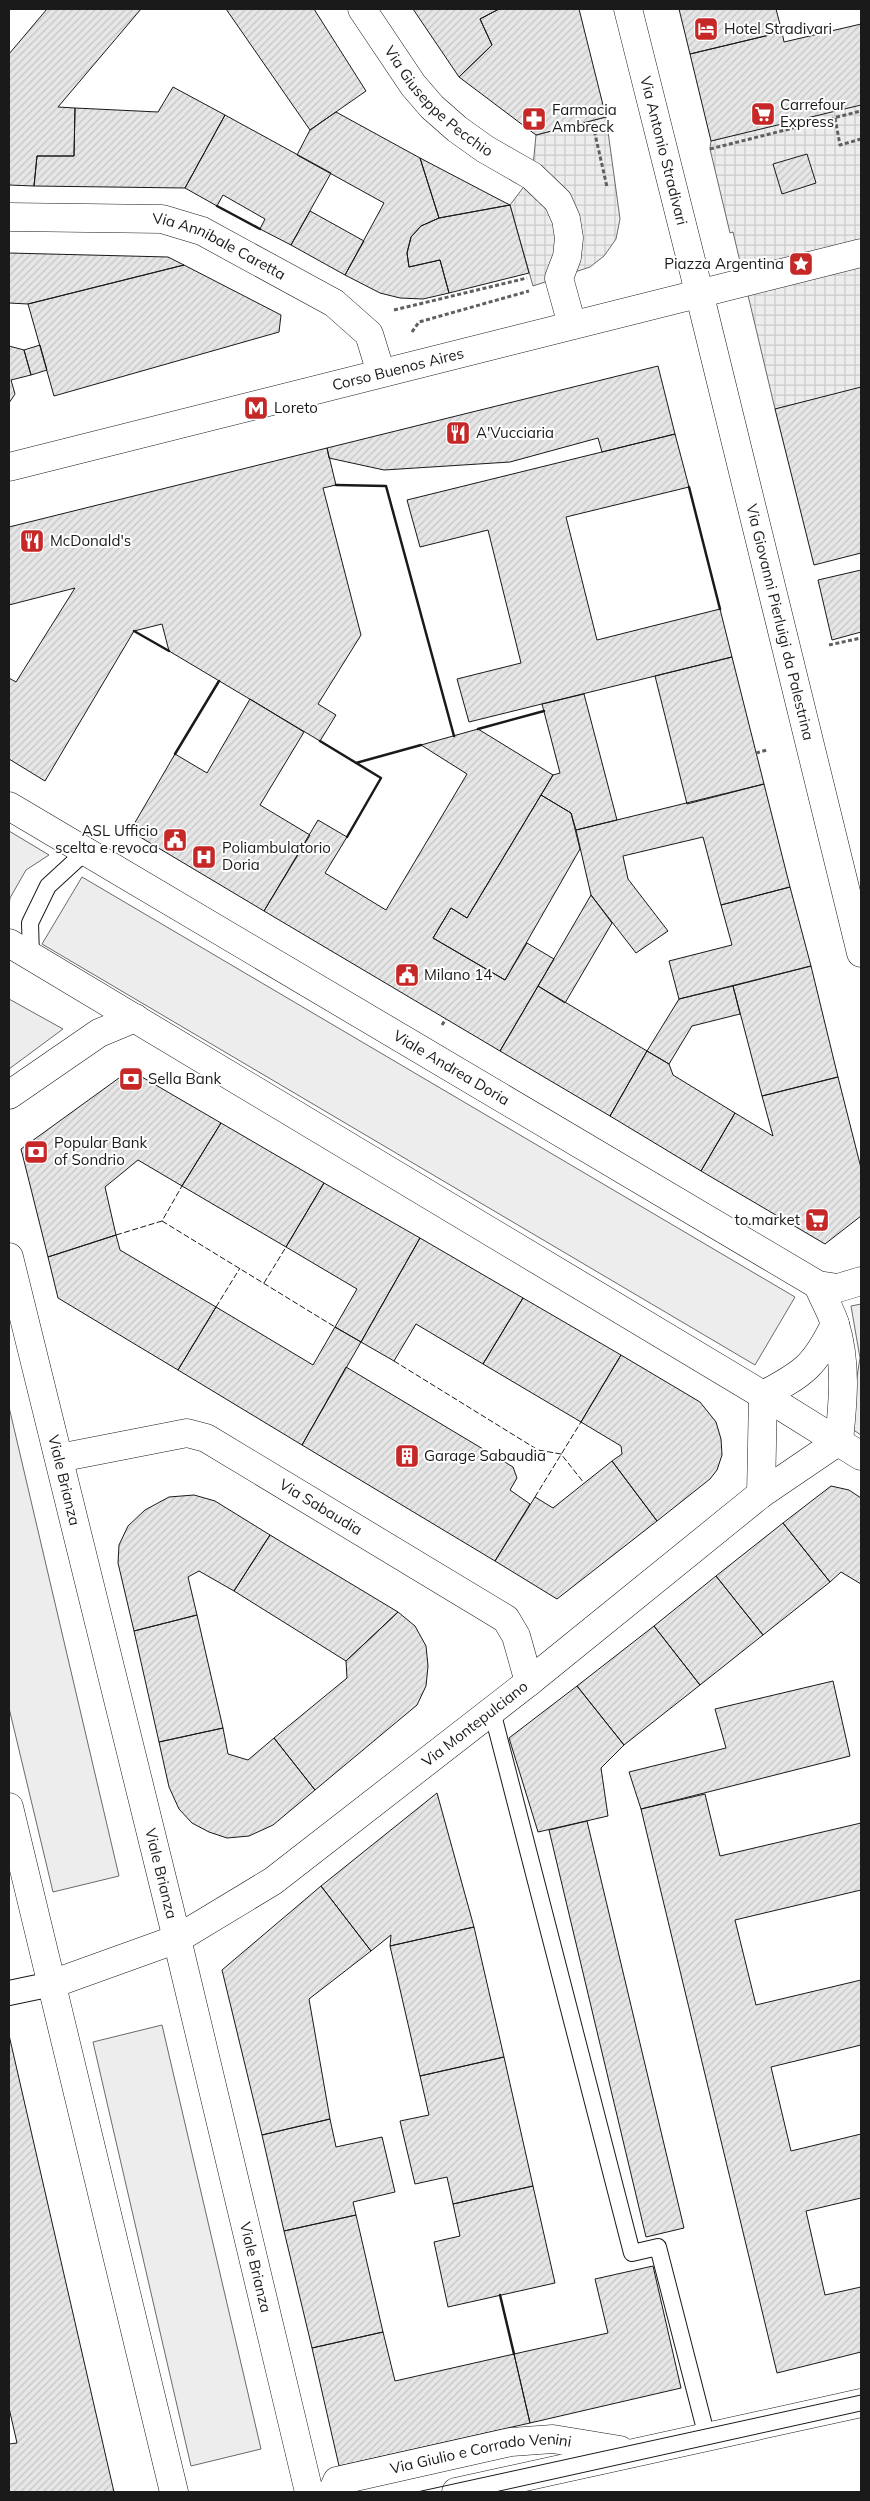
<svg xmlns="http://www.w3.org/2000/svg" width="870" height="2501" font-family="Mulish,sans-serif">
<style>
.built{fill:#ededed;stroke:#6a6a6a}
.plaza{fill:url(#plaza-grid);stroke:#6a6a6a}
.building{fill:url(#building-hatch);stroke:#1a1a1a}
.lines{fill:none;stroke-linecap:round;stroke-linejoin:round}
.service-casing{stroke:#1a1a1a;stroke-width:18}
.pedestrian-casing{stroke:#1a1a1a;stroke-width:26}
.minor-casing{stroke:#1a1a1a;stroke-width:29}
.tertiary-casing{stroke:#1a1a1a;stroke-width:29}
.secondary-casing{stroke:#1a1a1a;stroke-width:29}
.primary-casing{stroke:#1a1a1a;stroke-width:29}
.path{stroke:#5f5f5f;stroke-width:3;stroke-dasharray:4 2.5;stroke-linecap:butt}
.service{stroke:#fff;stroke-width:16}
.pedestrian{stroke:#fff;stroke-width:24}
.minor{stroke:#fff;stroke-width:28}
.tertiary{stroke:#fff;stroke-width:28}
.secondary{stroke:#fff;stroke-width:28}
.primary{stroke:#fff;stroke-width:28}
.tram{stroke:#1a1a1a;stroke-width:1}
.fence{stroke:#1a1a1a;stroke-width:1;stroke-dasharray:6 2.5;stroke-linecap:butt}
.wall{stroke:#1a1a1a;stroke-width:2.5}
.labels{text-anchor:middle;stroke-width:4;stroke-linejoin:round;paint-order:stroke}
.poi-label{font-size:15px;fill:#1a1a1a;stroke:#fff;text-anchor:start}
.street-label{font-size:15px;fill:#1a1a1a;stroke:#fff}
</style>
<defs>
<pattern id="plaza-grid" width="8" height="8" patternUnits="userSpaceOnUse" patternTransform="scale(1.25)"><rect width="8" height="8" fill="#ededed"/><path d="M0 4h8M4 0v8" fill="none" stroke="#cbcbcb"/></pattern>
<pattern id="building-hatch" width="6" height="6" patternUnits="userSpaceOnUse" patternTransform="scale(1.25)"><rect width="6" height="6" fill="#e6e6e6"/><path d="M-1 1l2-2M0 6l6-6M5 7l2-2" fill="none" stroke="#c5c5c5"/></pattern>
</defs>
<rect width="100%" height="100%" fill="#fff"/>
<path class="built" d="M9 831 49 855 26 870 10 898 9 906Z
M82 877 795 1297 755 1365 42 944Z
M9 999 63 1029 9 1069Z
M861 1304V1435L849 1427 860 1358 851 1306Z
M9 1407 119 1876 53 1892 9 1708Z
M162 2025 261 2449 191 2466 93 2042Z"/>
<path class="plaza" d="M861 102V388L775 409 733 232 730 233 710 149 711 141Z
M606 117 620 219 616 239 604 256 590 267 533 286 510 205 532 176 536 135Z"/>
<path class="building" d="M47 9H141L58 107 75 108 74 156H37L34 186 9 185V54Z
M226 9H314L366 91 310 130Z
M413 9H499L480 19 492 45 459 77Z
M499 9H579L606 117 536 135 459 77 492 45 480 19Z
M679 9H776L782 32 690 54Z
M861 24V105L711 141 690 54 782 32 784 42Z
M173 87 225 115 185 188 34 186 37 156H74L75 108 158 112Z
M336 112 420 158 439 218 421 226 411 237 407 253 409 267 440 260 449 293 423 299 400 298 380 293 345 275 384 203 297 155 310 130Z
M225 115 331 173 291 245 260 229 265 219 223 195 217 206 185 188Z
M807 154 816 183 782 194 773 164Z
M420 158 504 202 510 205 439 218Z
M510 205 529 273 449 293 440 260 409 267 407 253 411 237 421 226 439 218Z
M310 211 364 241 345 275 291 245Z
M9 253 168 257 184 265 28 304 9 303Z
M184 265 281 315 279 332 54 396 28 304Z
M40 345 47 370 31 375 24 350Z
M9 346 24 350 31 375 11 380 15 394 9 403Z
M658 366 675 434 602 452 598 438 510 462 384 470 329 458 327 448Z
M861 387V553L814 565 775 409Z
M675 434 689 487 566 517 597 640 720 609 732 657 469 722 457 679 521 663 488 530 420 547 407 500Z
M327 448 336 485 323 488 361 635 318 704 336 715 320 741 169 651 162 624 134 631 45 781 9 759V678L16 682 75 588 9 605V527Z
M861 570V632L832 640 818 580Z
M732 657 764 784 687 804 655 676Z
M584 694 617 820 576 830 571 813 541 795 553 775 560 773 542 704Z
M250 699 304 732 260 805 310 835 264 911 130 831 175 754 207 773Z
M478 729 553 775 467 918 451 908 433 938 505 980 527 943 554 959 500 1051 264 911 318 820 347 837 325 873 386 910 467 774 421 745Z
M764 784 790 887 721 905 703 837 623 856 628 879 668 931 636 953 591 895 576 830Z
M541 795 571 813 580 849 505 980 433 938 451 908 467 918Z
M790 887 811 966 679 999 669 961 732 945 721 905Z
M591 895 612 923 565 1003 538 986Z
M811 966 838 1077 762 1096 733 986Z
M538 986 647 1051 610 1116 500 1051Z
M733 986 740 1014 692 1026 669 1064 647 1051 679 999Z
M647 1051 669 1064 673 1075 735 1113 701 1171 610 1116Z
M130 1070 221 1123 182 1186 138 1160 105 1187 116 1235 48 1257 21 1149Z
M838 1077 861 1168V1216L825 1244 701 1171 735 1113 773 1136 762 1096Z
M221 1123 324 1183 286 1247 182 1186Z
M324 1183 420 1238 361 1342 335 1327 357 1289 286 1247Z
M116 1235 120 1250 216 1307 178 1370 58 1298 48 1257Z
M420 1238 523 1298 483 1364 416 1324 394 1361 361 1342Z
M523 1298 621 1355 581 1422 483 1364Z
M216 1307 313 1365 335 1327 361 1342 302 1445 178 1370Z
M621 1355 700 1402 716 1422 721 1439 722 1455 717 1470 710 1479 657 1521 612 1461 622 1454 621 1446 581 1422Z
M346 1367 513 1467 517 1478 510 1490 530 1504 495 1561 302 1445Z
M612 1461 657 1521 557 1599 495 1561 535 1497 553 1508Z
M831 1486 849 1490 861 1498V1584L841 1572 830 1582 783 1523Z
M194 1495 215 1501 270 1535 234 1591 199 1571 188 1577 197 1615 134 1631 118 1563 119 1545 128 1526 145 1510 169 1497Z
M783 1523 830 1582 763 1635 716 1576Z
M270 1535 398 1612 346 1661 234 1591Z
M716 1576 763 1635 700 1685 654 1626Z
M398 1612 415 1626 426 1646 428 1666 426 1686 417 1705 315 1790 274 1738 347 1678 346 1661Z
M197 1615 223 1728 159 1742 134 1631Z
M654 1626 700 1685 624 1745 577 1686Z
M833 1681 850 1756 641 1809 629 1772 726 1748 715 1709Z
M577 1686 624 1745 601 1768 608 1816 538 1832 509 1738Z
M223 1728 228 1754 248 1760 274 1738 315 1790 273 1825 249 1836 227 1838 209 1832 192 1823 179 1809 169 1787 159 1742Z
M437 1793 474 1927 390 1946 391 1935 371 1951 321 1886Z
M705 1794 720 1856 861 1823V1890L735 1920 756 2005 861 1980V2045L771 2067 791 2151 861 2134V2198L806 2211 825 2295 861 2287V2352L777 2373 641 1809Z
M587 1821 684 2228 646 2237 549 1830Z
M321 1886 371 1951 309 1999 330 2119 262 2135 222 1970Z
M474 1927 504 2057 420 2076 390 1946Z
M9 2035 114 2492H9V2444L17 2443 9 2408Z
M504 2057 533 2186 453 2204 447 2177 415 2184 400 2121 429 2115 420 2076Z
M330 2119 336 2147 382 2137 395 2192 353 2202 356 2215 284 2231 262 2135Z
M533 2186 555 2283 448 2307 434 2242 460 2236 453 2204Z
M356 2215 383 2332 312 2348 284 2231Z
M653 2266 681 2388 530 2423 514 2354 608 2333 595 2279Z
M383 2332 395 2381 514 2354 530 2423 339 2466 312 2348Z"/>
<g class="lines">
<defs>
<path id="service" d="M31 956 30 923 48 886 85 852
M492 1711 632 2253 658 2247 707 2437"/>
<path id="pedestrian" d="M9 1993 52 1984"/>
<g id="minor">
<path id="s1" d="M362 9 413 85 432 107 457 129 485 149 532 176 558 201 566 219 569 238 567 257 559 278 572 325"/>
<path id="s2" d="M9 217 162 219 202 231 334 303 369 334 381 373"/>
<path id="s3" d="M699 292 861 953"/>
<path id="s4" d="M9 806 818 1285 838 1288 861 1281"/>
<path d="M9 943 763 1395 861 1456"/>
<path d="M9 1095 99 1033 135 1018"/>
<path d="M818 1285C823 1298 831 1311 835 1324 847 1363 843 1402 839 1441"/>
<path d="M763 1395C803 1374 815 1366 835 1324"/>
<path id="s5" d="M59 1458 187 1433 206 1438 506 1619 516 1636 529 1682"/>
<path d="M761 1494 763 1395"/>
<path id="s6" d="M177 1939 273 1881 529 1682 761 1494 839 1441"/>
<path id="s7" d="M332 2492 337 2481 511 2442 553 2439 620 2450"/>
<path d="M456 2492 861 2403"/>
</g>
<g id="tertiary">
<path id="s8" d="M628 9 699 292"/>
</g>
<g id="secondary">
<path id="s9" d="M9 467 861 253"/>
</g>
<g id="primary">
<path id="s10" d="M9 1257 177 1939 309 2492"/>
<path d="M9 1807 174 2492"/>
<path d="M52 1984 177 1939"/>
</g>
</defs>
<use href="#service" class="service-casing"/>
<use href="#pedestrian" class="pedestrian-casing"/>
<use href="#minor" class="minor-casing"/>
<use href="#tertiary" class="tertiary-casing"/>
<use href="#secondary" class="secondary-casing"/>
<use href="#primary" class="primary-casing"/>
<path class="path" d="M835 118 840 145 861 139
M593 125 607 187
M710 149 861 111
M394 310 527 278
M412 332 419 322 529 291
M829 645 861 638
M756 753 767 750
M442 1025 446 1019"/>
<use href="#service" class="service"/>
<use href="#pedestrian" class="pedestrian"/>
<use href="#minor" class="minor"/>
<use href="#tertiary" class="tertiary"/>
<use href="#secondary" class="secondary"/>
<use href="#primary" class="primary"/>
<path class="tram" d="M417 2492 861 2395
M495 2492 861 2411"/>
<path class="fence" d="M162 1221 335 1327
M116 1235 162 1221 182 1186
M264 1283 286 1247
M216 1307 240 1268
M394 1361 538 1450 561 1454 584 1483
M535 1497 581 1422"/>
<path class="wall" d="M217 206 260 229
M336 485 386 486 454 736
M689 487 720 609
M134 631 169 651
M478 729 544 711
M320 741 381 778 347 837
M175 754 219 681
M356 763 421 745
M500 2295 514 2354"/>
</g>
<defs>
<symbol id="hotel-square" viewBox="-11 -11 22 22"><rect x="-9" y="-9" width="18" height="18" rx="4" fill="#c62828" stroke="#fff"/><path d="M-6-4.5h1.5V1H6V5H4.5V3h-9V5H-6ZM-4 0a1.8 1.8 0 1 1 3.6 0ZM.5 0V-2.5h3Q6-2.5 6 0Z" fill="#fff"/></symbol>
<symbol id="supermarket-square" viewBox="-11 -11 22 22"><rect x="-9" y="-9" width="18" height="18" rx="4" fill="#c62828" stroke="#fff"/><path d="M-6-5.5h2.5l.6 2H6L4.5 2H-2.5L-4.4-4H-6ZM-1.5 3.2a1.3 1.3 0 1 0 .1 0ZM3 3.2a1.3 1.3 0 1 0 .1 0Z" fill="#fff"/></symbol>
<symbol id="pharmacy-square" viewBox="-11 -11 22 22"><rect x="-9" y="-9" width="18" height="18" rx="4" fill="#c62828" stroke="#fff"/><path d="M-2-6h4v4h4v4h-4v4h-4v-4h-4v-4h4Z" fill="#fff"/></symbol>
<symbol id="sight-square" viewBox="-11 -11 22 22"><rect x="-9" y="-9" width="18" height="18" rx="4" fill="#c62828" stroke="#fff"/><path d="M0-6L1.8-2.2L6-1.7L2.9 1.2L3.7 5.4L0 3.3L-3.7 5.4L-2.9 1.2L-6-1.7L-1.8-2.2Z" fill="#fff"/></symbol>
<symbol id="metro-square" viewBox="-11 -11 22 22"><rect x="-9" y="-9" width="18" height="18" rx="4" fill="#c62828" stroke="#fff"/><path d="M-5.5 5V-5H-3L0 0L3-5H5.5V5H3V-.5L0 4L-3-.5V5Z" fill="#fff"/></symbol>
<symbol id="restaurant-square" viewBox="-11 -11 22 22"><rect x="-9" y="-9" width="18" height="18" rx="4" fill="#c62828" stroke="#fff"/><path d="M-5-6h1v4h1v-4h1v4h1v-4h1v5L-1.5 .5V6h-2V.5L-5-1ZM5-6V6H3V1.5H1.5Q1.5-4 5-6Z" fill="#fff"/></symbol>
<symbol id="civic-square" viewBox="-11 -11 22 22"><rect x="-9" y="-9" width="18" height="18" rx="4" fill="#c62828" stroke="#fff"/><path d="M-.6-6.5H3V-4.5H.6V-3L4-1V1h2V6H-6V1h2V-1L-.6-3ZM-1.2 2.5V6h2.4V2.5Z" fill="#fff"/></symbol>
<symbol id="hospital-square" viewBox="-11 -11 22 22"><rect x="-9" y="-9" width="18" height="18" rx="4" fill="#c62828" stroke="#fff"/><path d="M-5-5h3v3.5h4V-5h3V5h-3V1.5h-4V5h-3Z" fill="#fff"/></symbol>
<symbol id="bank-square" viewBox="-11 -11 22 22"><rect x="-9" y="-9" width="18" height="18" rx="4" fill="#c62828" stroke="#fff"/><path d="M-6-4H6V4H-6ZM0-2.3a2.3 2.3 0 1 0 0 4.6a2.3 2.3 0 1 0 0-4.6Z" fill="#fff"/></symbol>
<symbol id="building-square" viewBox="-11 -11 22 22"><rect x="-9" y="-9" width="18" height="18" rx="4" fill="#c62828" stroke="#fff"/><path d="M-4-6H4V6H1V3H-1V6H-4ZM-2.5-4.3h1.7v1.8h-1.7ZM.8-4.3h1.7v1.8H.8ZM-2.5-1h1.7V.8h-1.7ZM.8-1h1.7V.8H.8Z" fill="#fff"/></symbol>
</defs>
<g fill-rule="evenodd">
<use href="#hotel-square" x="692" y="15" width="28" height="28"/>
<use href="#supermarket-square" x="749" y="100" width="28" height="28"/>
<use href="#pharmacy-square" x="520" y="105" width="28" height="28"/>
<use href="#sight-square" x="787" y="250" width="28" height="28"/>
<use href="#metro-square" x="242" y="394" width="28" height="28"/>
<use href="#restaurant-square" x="444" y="419" width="28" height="28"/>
<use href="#restaurant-square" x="18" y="527" width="28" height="28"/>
<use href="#civic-square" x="161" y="826" width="28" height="28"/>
<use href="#hospital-square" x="190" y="843" width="28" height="28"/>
<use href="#civic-square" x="393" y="961" width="28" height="28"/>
<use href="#bank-square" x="117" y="1065" width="28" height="28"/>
<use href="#bank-square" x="22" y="1138" width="28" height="28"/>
<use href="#supermarket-square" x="803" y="1206" width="28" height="28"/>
<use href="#building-square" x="393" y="1442" width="28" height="28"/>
</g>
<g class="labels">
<g class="poi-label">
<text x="724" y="34">Hotel Stradivari</text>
<text x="780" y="110">Carrefour<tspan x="780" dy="17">Express</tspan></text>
<text x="552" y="115">Farmacia<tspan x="552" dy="17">Ambreck</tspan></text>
<text x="784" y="269" text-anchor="end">Piazza Argentina</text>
<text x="274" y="413">Loreto</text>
<text x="476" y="438">A'Vucciaria</text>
<text x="50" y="546">McDonald's</text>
<text x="158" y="836" text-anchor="end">ASL Ufficio<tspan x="158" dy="17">scelta e revoca</tspan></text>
<text x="222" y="853">Poliambulatorio<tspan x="222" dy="17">Doria</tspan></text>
<text x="424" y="980">Milano 14</text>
<text x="148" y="1084">Sella Bank</text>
<text x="54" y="1148">Popular Bank<tspan x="54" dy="17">of Sondrio</tspan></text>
<text x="800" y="1225" text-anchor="end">to.market</text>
<text x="424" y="1461">Garage Sabaudia</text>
</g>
<g class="street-label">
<text dy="5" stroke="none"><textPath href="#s1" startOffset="121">Via Giuseppe Pecchio</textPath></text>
<text dy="5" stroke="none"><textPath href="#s8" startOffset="146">Via Antonio Stradivari</textPath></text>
<text dy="5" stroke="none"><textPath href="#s2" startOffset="216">Via Annibale Caretta</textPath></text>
<text dy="5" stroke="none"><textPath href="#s9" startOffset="401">Corso Buenos Aires</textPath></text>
<text dy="5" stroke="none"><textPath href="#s3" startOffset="340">Via Giovanni Pierluigi da Palestrina</textPath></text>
<text dy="5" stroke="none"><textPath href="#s4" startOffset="514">Viale Andrea Doria</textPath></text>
<text dy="5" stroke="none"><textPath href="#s10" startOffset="230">Viale Brianza</textPath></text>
<text dy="5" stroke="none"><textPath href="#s5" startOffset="284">Via Sabaudia</textPath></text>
<text dy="5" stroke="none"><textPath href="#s6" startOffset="368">Via Montepulciano</textPath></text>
<text dy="5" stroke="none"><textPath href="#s10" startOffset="635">Viale Brianza</textPath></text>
<text dy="5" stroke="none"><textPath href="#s10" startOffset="1040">Viale Brianza</textPath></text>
<text dy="5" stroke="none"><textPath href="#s7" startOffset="159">Via Giulio e Corrado Venini</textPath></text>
</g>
</g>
<rect width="870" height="2501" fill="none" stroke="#1a1a1a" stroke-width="20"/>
</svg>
